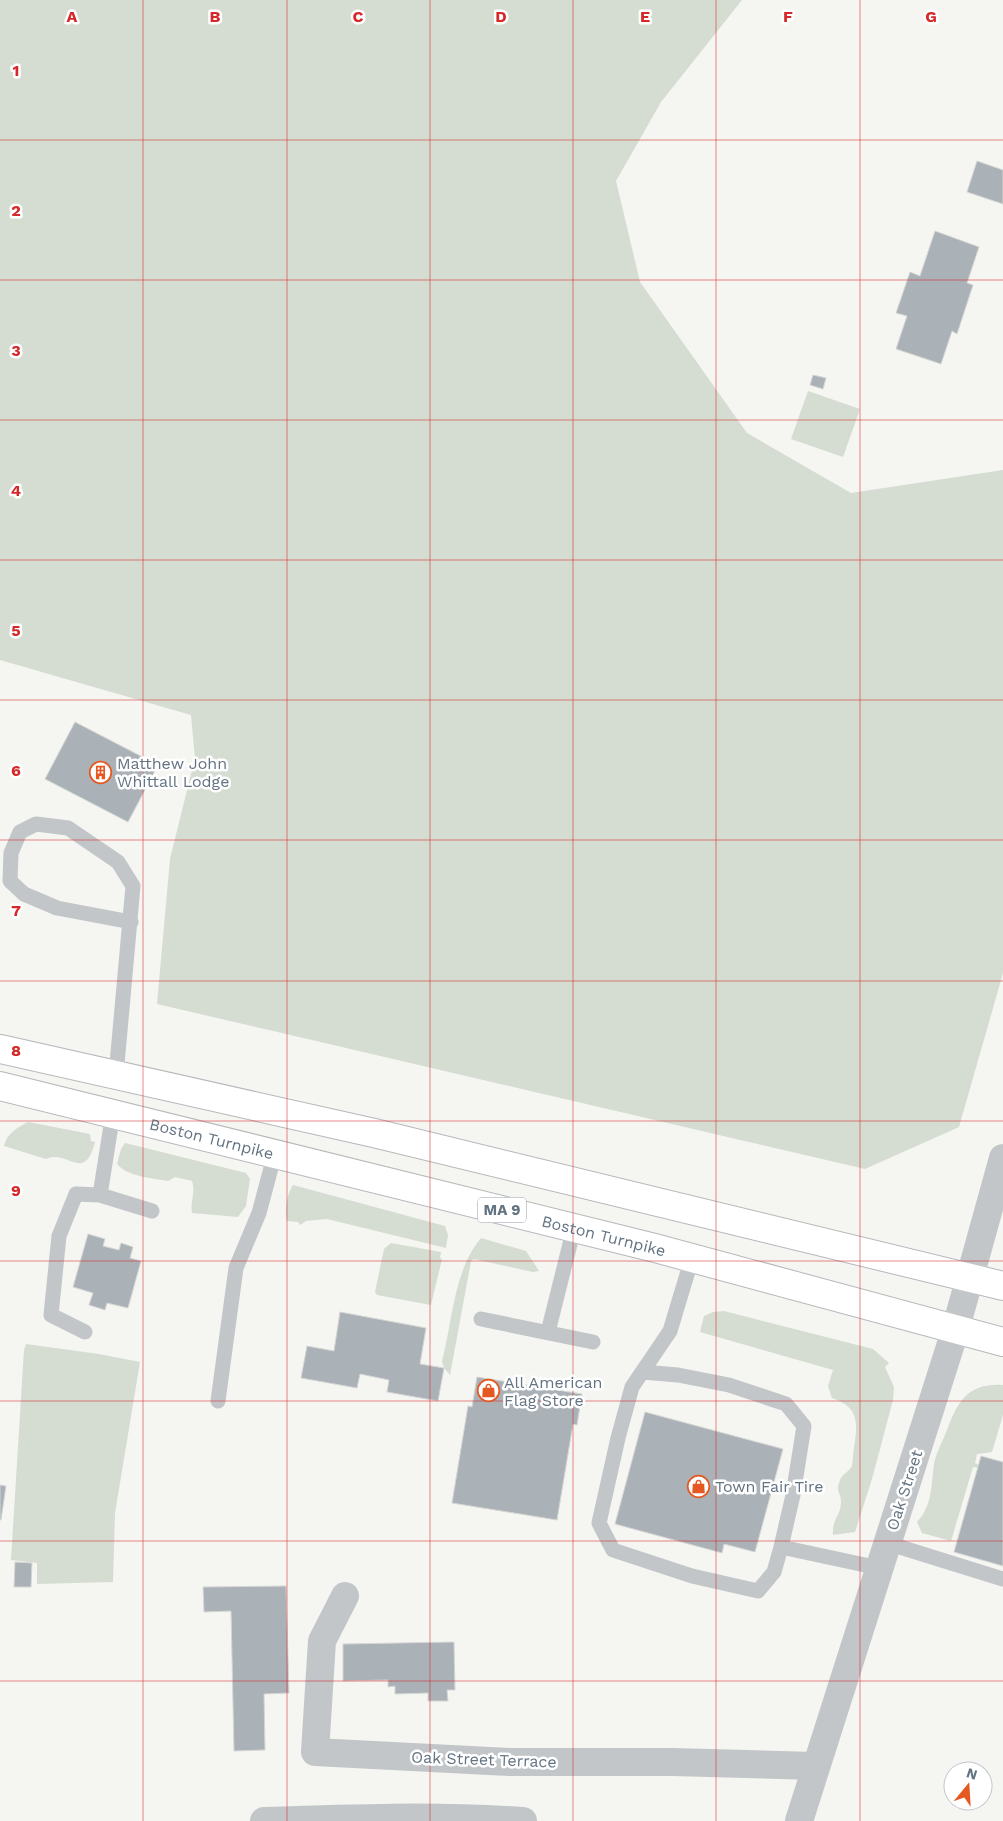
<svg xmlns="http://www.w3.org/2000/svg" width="1003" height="1821" font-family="'Work Sans',sans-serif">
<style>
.green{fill:#d5dcd2}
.building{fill:#aab1b7;stroke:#d6d6d4}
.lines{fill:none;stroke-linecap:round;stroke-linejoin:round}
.trunk-casing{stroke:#b5b8bb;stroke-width:30}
.service{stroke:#c2c6c9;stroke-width:15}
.minor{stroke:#c2c6c9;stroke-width:28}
.tertiary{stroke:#c2c6c9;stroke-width:28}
.trunk{stroke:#fff;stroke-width:28}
.grid{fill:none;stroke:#d62828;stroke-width:1;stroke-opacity:0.55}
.labels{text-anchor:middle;stroke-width:5;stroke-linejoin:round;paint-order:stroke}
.shield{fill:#fff;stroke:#929da8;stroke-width:1}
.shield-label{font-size:15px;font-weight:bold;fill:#637382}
.poi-label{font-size:16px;fill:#637382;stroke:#fff;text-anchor:start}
.street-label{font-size:16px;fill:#637382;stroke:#fff}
.grid-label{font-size:16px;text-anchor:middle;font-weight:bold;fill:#d62828;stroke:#fff;stroke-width:5;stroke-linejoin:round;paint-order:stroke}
</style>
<rect width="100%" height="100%" fill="#f5f5f1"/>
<path class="green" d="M0 0H742L661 102 616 181 640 282 747 433 851 493 1003 470V973L959 1127 865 1169 157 1004 170 859 195 758 191 715 0 660Z
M808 391 860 409 843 457 791 439Z
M28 1122 90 1134 91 1141 95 1142C84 1184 68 1149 46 1159L4 1146C7 1133 17 1128 28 1122Z
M125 1143 246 1173 250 1179 246 1206 238 1217 192 1213C190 1201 196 1192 192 1181L175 1177 168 1181C152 1178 128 1177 117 1164L121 1149Z
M293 1185 445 1226 448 1235 446 1248 327 1219 306 1221 300 1225 298 1222 287 1221C284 1211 287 1194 293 1185Z
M481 1238 526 1251 539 1271 533 1272 474 1259 471 1261 450 1375 444 1368 442 1361C453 1320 453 1272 481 1238Z
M391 1243 441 1252 440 1258 442 1259 431 1305 377 1295 375 1292 384 1249Z
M724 1311 873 1349 889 1363 885 1367 894 1387 893 1400 872 1479 855 1532 833 1535C832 1519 841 1515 841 1502 841 1492 835 1492 840 1480 842 1474 850 1471 852 1466 853 1460 853 1453 854 1447 858 1423 859 1407 832 1398L828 1386 833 1370 700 1332 704 1316 713 1312Z
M26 1344 99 1354 140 1362 115 1513 113 1582 37 1584V1563L11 1560 24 1350Z
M1003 1385V1415L992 1452 977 1454 975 1463 979 1465 978 1468 973 1467 951 1541 922 1533 917 1522C933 1505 931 1485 934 1464 936 1454 941 1444 945 1435 957 1404 965 1383 1003 1385Z"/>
<path class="building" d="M977 161 1003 170V204L967 192Z
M935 231 979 247 967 283 973 285 957 334 952 331 941 364 896 349 907 316 896 313 910 272 920 276Z
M813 375 826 378 823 389 810 385Z
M75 722 158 765 128 822 45 779Z
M88 1234 105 1239 103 1246 119 1250 121 1243 133 1247 130 1258 141 1261 128 1308 107 1303 105 1310 89 1305 93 1293 73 1287Z
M340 1312 426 1328 420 1364 444 1368 438 1401 387 1392 389 1380 360 1374 357 1388 301 1378 307 1346 334 1351Z
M477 1377 582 1394 577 1425 573 1424 557 1520 452 1503 468 1406 472 1407Z
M645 1412 783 1449 755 1552 724 1544 722 1553 615 1524Z
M981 1456 1003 1462V1566L954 1552Z
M0 1485 6 1486 1 1520H0Z
M15 1562 32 1563 31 1587H14Z
M286 1586 289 1693 264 1694 265 1750 234 1751 231 1611 204 1612 203 1587Z
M454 1642 455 1690H447L448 1701H428V1693L395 1694V1686L388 1687V1680L343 1681V1644Z"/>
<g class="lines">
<defs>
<g id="trunk">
<path d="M0 1049 374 1133 1003 1286"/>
<path id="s1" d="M0 1086 655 1248 1003 1342"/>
</g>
</defs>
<use href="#trunk" class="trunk-casing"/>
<path class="service" d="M116 1075 133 886 118 862 68 828 36 824 20 832 11 853 10 881 24 894 57 908 131 922
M100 1195 113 1113
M692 1258 670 1331 632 1387 618 1438 599 1523 613 1550 692 1576 758 1591 774 1572 781 1547
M481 1319 593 1342
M85 1332 51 1315 59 1236 76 1194 100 1195 152 1211
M548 1332 574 1228
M642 1372 678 1375 729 1385 786 1404 804 1426 793 1495 781 1547 879 1568
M218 1401 236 1268 259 1213 275 1153
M887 1543 1003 1579"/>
<path class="minor" d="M345 1596 322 1641 315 1752 509 1762H673L815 1766
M264 1821C350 1818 436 1815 523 1821"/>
<path class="tertiary" d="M799 1821 955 1331 1003 1158"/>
<use href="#trunk" class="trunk"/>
</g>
<path class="grid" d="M143 0V1821M287 0V1821M430 0V1821M573 0V1821M716 0V1821M860 0V1821M0 140H1003M0 280H1003M0 420H1003M0 560H1003M0 700H1003M0 840H1003M0 981H1003M0 1121H1003M0 1261H1003M0 1401H1003M0 1541H1003M0 1681H1003"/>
<defs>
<symbol id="building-ring" viewBox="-11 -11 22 22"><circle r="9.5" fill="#fff" stroke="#e55821" stroke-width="1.5"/><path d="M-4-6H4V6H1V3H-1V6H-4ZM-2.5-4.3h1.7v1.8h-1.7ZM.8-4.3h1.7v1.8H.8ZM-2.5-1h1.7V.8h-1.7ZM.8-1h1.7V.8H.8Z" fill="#e55821"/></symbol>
<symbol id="shop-ring" viewBox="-11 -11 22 22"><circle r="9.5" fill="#fff" stroke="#e55821" stroke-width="1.5"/><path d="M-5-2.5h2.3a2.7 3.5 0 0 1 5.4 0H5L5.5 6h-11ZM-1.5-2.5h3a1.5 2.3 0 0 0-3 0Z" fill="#e55821"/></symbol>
</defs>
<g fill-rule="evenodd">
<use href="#building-ring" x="88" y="760" width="25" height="25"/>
<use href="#shop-ring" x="476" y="1378" width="25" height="25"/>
<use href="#shop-ring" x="686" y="1474" width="25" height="25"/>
</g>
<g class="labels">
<rect class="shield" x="478" y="1197.5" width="48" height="25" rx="4"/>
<g class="shield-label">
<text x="502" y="1215">MA 9</text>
</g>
<g class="poi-label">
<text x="117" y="769">Matthew John<tspan x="117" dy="18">Whittall Lodge</tspan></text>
<text x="504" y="1388">All American<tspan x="504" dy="18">Flag Store</tspan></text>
<text x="715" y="1492">Town Fair Tire</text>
</g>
<g class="street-label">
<text dy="6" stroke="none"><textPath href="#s1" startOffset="218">Boston Turnpike</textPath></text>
<text dy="6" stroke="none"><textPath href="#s1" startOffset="622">Boston Turnpike</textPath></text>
<text transform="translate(904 1490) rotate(-72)" y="6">Oak Street</text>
<text transform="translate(484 1759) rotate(2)" y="6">Oak Street Terrace</text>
</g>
</g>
<g class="grid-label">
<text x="72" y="22">A</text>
<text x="215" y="22">B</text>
<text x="358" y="22">C</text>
<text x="501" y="22">D</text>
<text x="645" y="22">E</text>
<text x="788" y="22">F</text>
<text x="931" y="22">G</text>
<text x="16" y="76">1</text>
<text x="16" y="216">2</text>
<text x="16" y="356">3</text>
<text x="16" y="496">4</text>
<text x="16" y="636">5</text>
<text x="16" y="776">6</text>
<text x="16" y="916">7</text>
<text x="16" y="1056">8</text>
<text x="16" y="1196">9</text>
</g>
<g transform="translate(968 1786) rotate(18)"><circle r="24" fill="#ffffff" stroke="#c1c7cd"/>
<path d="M0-4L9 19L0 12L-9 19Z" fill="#e55821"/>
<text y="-8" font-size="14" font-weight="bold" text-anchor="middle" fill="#637382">N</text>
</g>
</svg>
